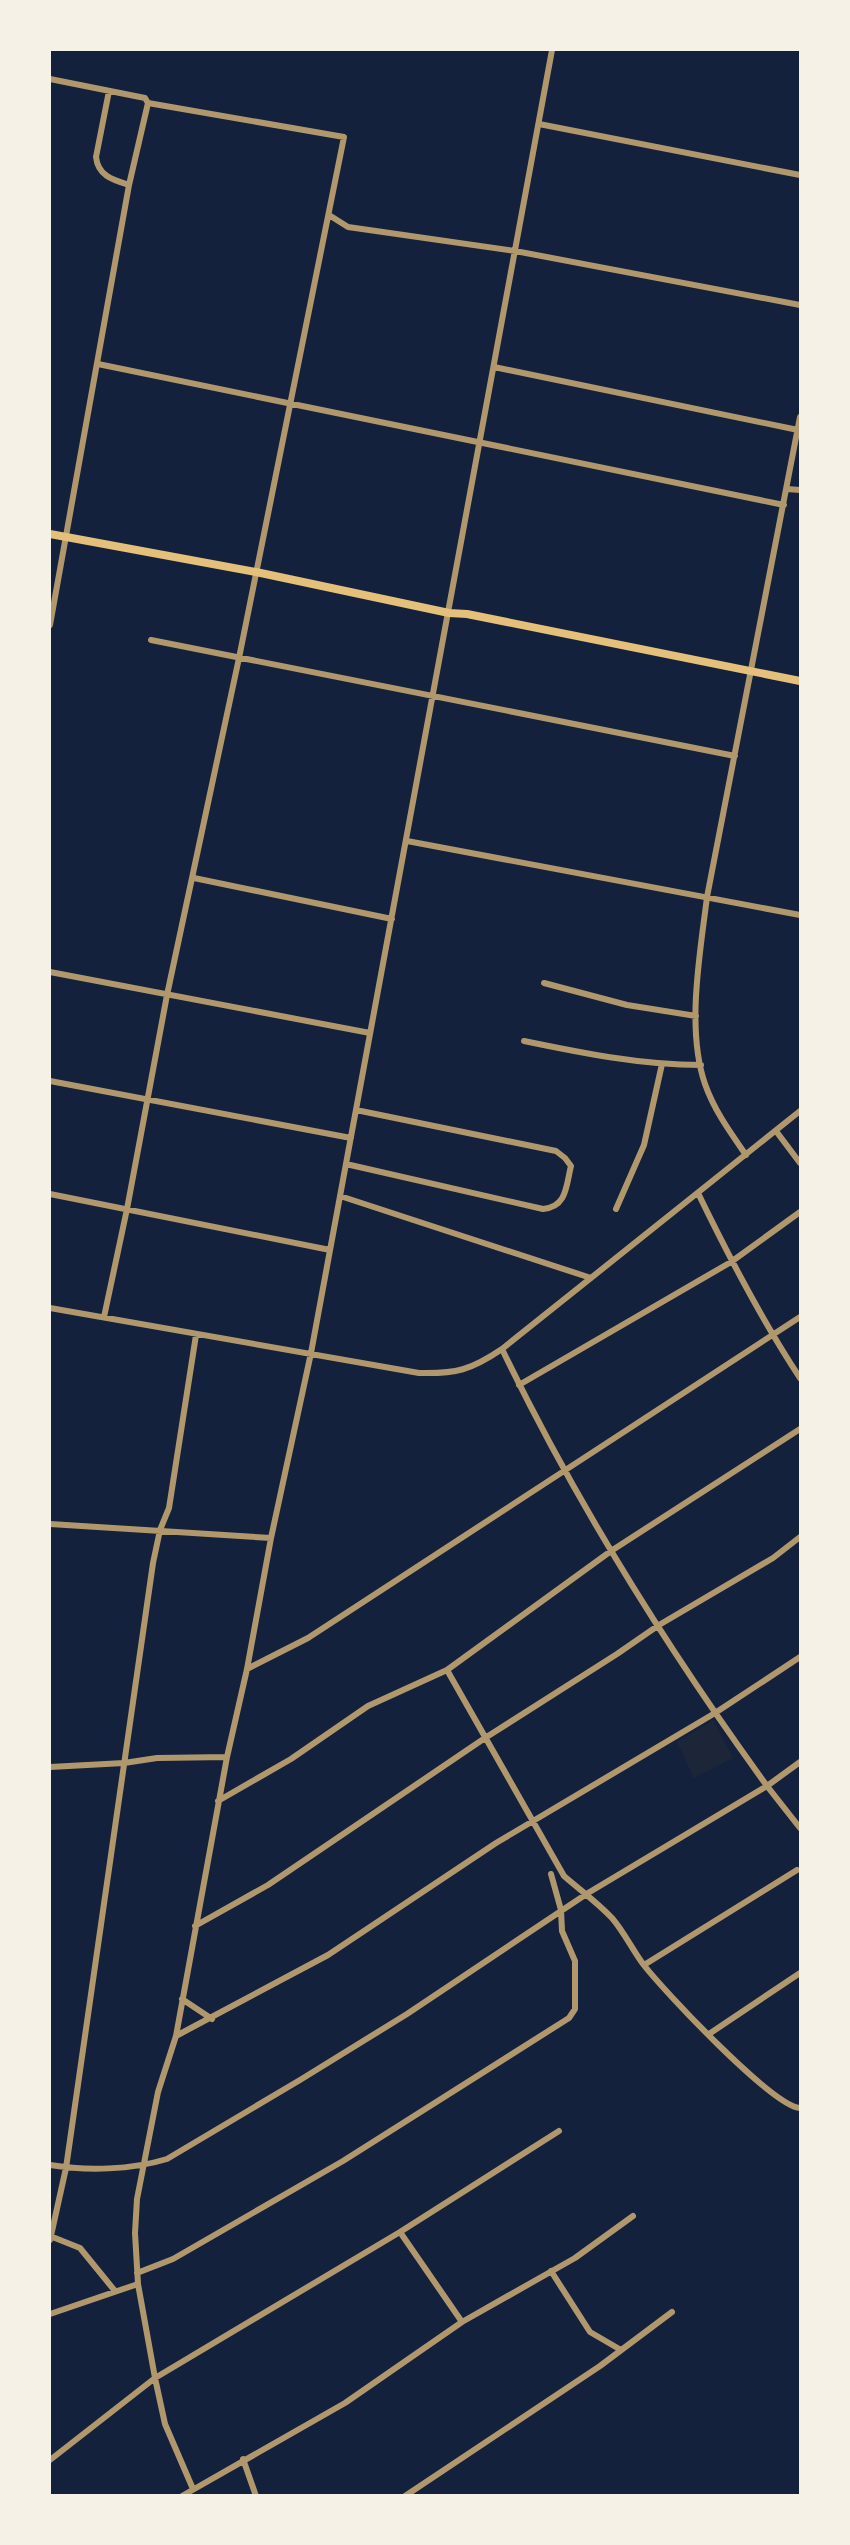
<svg xmlns="http://www.w3.org/2000/svg" width="850" height="2545" font-family="Barlow,sans-serif">
<style>
.green{fill:#1d2539}
.lines{fill:none;stroke-linecap:round;stroke-linejoin:round}
.minor{stroke:#b1986c;stroke-width:6}
.secondary{stroke:#e5c07b;stroke-width:8}
</style>
<rect width="100%" height="100%" fill="#14213d"/>
<path class="green" d="M713 1720 733 1758 694 1778 677 1742Z"/>
<g class="lines">
<path class="minor" d="M50 79 145 98 148 103 344 137 239 658 167 995 127 1209 104 1317
M109 91 96 157C98 176 113 180 129 185
M539 124 800 175
M329 215 348 227 515 251 800 305
M98 364 784 505
M494 367 798 430
M787 489 800 490
M50 625 129 185 148 103
M151 640 735 756
M407 841 800 915
M194 878 392 919
M50 972 370 1033
M544 983 627 1005 696 1016
M524 1041C582 1053 641 1065 701 1065
M50 1081 351 1138
M776 1131 800 1163
M746 1155C730 1132 714 1110 705 1084 686 1029 700 954 707 897L800 417
M346 1164 543 1209C567 1207 566 1186 571 1166L565 1158 556 1151 356 1110
M698 1193C729 1257 761 1319 800 1378
M50 1194 330 1250
M340 1196 591 1278
M616 1209 644 1145 662 1064
M50 1308 419 1373C456 1374 471 1370 502 1349L800 1111
M519 1385 731 1262 800 1212
M50 1524 271 1538
M247 1669 308 1638 800 1317
M447 1670 564 1876C580 1890 597 1902 612 1918 624 1932 632 1949 643 1964 663 1990 772 2106 800 2108
M800 1762 767 1786 800 1828
M50 1767 124 1763 157 1758 227 1757
M218 1801 291 1759 368 1706 447 1670 611 1551 800 1429
M195 1926 268 1885 485 1738 617 1654 659 1625 773 1558 800 1537
M644 1965 797 1870
M182 1999 212 2019
M709 2034 800 1973
M176 2036 328 1955 496 1843 715 1713 800 1657
M50 2165C87 2171 131 2170 167 2159L300 2080 407 2014 588 1893 767 1786C667 1648 576 1503 502 1349
M400 2232 462 2322
M50 2236 80 2248 115 2291
M50 2240 66 2168 153 1563 160 1530 169 1508 196 1335
M551 2271 590 2332 621 2350
M137 2273 173 2259 343 2161 569 2018 575 2009V1961L562 1931 561 1910 551 1874
M50 2314 138 2284
M243 2459 256 2496
M50 2460 155 2378 400 2232 559 2131
M193 2489 165 2424 155 2378 138 2284 135 2233 137 2199 158 2092 176 2036 227 1757 247 1669 271 1538 311 1353 552 50
M182 2496 345 2403 462 2322 575 2258 633 2216
M405 2496 600 2366 672 2312"/>
<path class="secondary" d="M50 534 256 572 449 613 467 614 800 681"/>
</g>
<rect width="850" height="2545" fill="none" stroke="#f6f1e7" stroke-width="102"/>
</svg>
